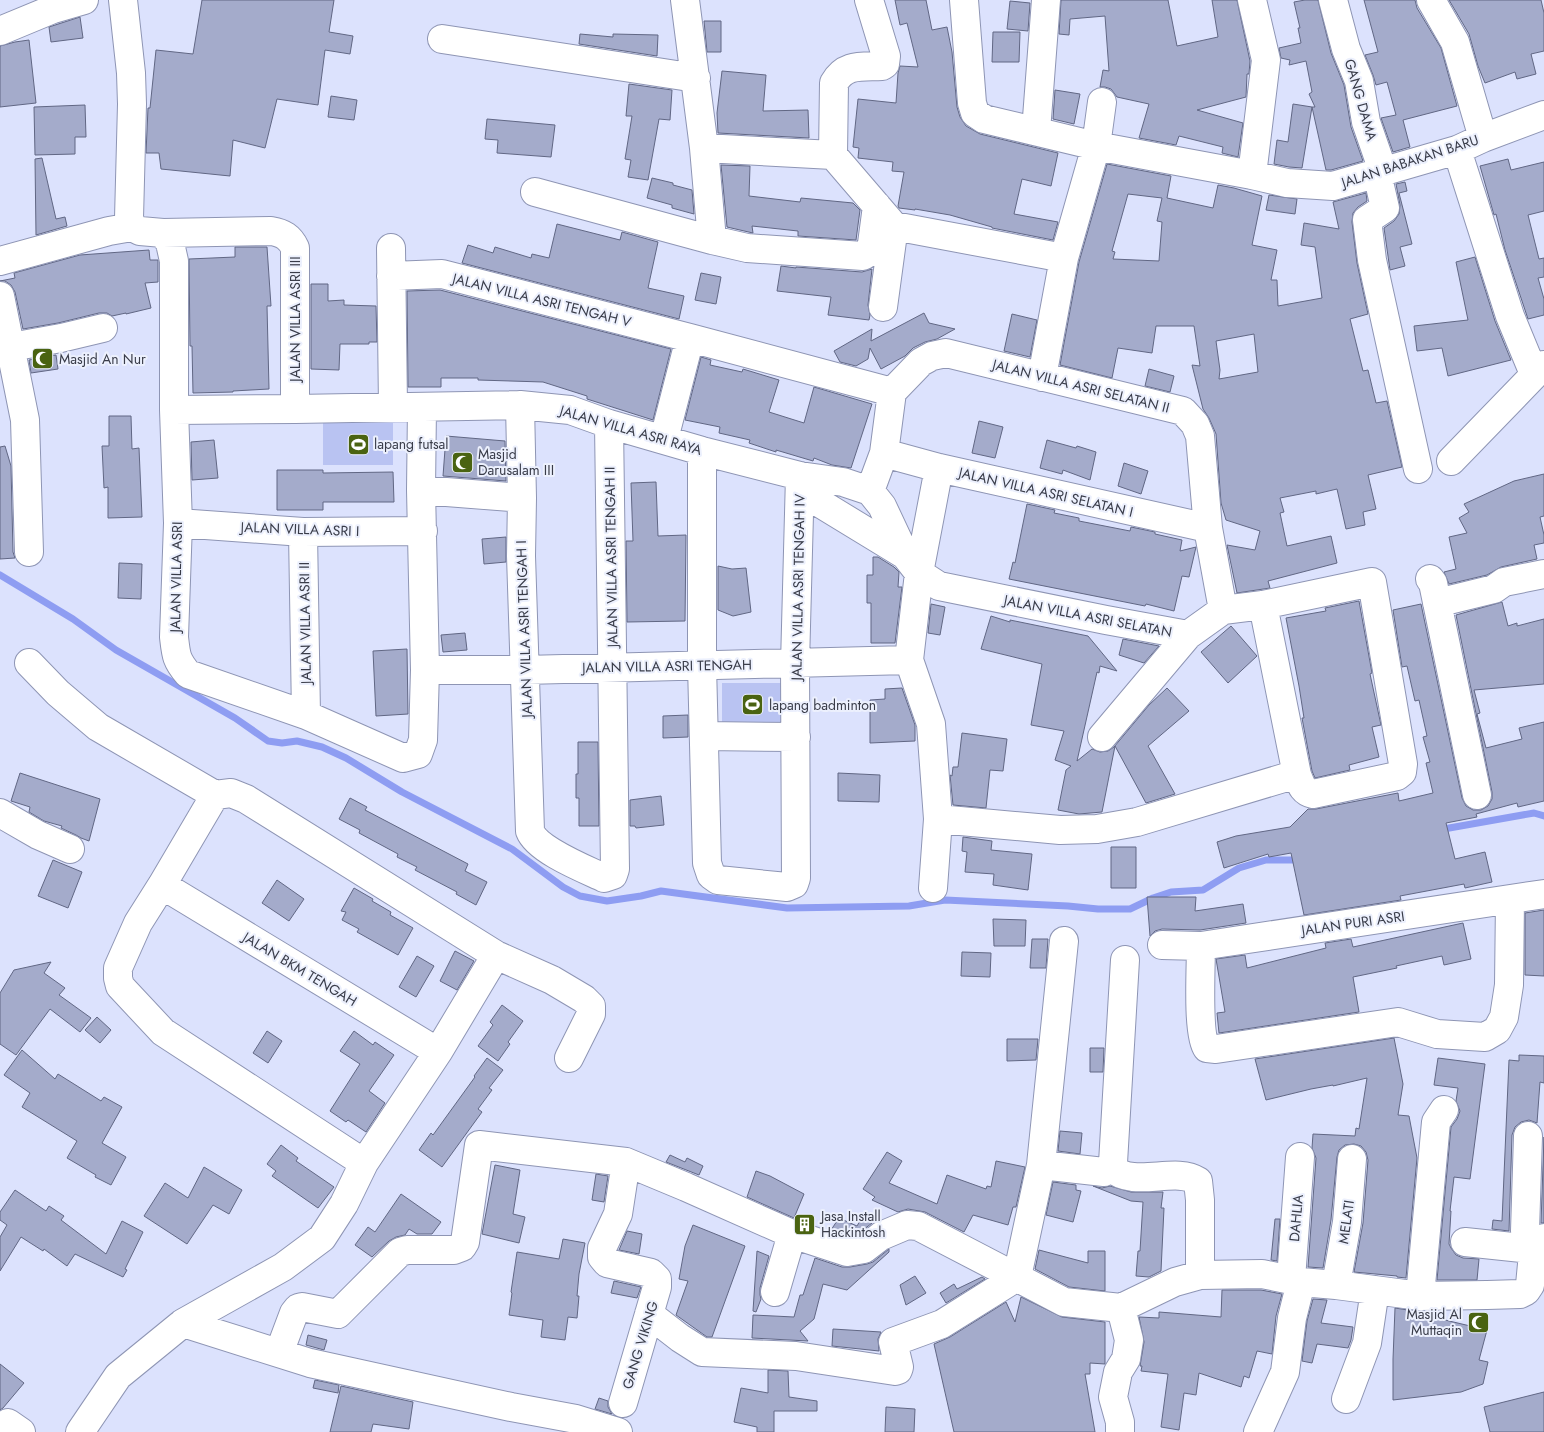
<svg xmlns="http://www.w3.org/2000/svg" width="1544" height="1432" font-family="Jost,sans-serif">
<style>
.green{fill:#b9c3f2}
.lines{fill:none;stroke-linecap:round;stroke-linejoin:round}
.stream{stroke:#8e9df2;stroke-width:7}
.building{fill:#a4abcb;stroke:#616784;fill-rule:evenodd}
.minor-casing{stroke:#8e95b4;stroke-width:30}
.minor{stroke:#fff;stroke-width:28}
.labels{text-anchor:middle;stroke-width:4;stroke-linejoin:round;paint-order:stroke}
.street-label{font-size:14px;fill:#393c49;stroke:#ecf0fd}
.poi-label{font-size:14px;fill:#393c49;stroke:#ecf0fd;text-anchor:start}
</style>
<rect width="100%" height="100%" fill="#dce2fd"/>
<path class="green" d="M323 423H393V465H323Z
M722 683H784V727H722Z"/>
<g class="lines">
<path class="stream" d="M0 575 73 619 116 650 235 718 268 741 282 743 297 741 322 747 346 758 402 792 512 849 563 887 580 896 607 901 641 896 661 891 787 908 909 906 945 900 1068 906 1098 909H1130L1153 898 1171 892 1203 890 1239 868 1266 860H1301
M1438 830 1534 813 1544 816"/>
</g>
<path class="building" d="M202 0H334L329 32 353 36 350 54 325 50 318 105 277 99 265 148 233 140 230 176 161 169 159 153H146L148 108H150L156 50 193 54Z
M895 0H926L932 30 947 27 952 52 957 107 960 117 966 126 980 134 1058 153 1051 186 1022 179 1014 214 1058 222 1053 240 992 228V227L950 215 915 209V210L899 208 898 206 904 172 892 171 893 162 858 158 859 148 853 147 858 99 896 103 898 73 900 66 918 67 907 23 900 25Z
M1061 0H1168L1177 46 1218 37 1212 0H1237L1250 61 1249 74H1247L1246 97 1197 110 1243 123 1238 157 1222 153 1223 147 1179 136 1176 145 1139 138 1149 104 1117 97 1111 89 1105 87H1100L1103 70 1109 71 1105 16 1070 19 1069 35 1059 34Z
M1305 0H1318L1331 53 1344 85 1351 127 1363 161 1331 170H1326L1312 107H1315L1309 94 1312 92 1306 61 1289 65 1290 60 1281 58 1279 48 1301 43 1298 28H1300L1294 2Z
M1364 0H1415L1417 8 1441 48 1457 106 1403 120 1410 147 1393 152 1381 118 1396 115 1387 82 1376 85 1373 75 1365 55 1378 52Z
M1449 0H1541L1544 13V51L1531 54 1536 74 1517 79 1515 72 1485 83 1478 66 1469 34Z
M1010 1 1030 3 1028 31 1007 29Z
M80 17 83 38 51 42 49 27Z
M704 21H721V52H707Z
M993 32H1020L1019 62H992Z
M580 34 613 37V34L658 35 657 56 579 44Z
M29 40 36 103 0 107V46L15 42Z
M722 71 766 75 763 111 808 110 809 138 718 133 717 113Z
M629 84 672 90 670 120 659 119 648 180 628 177 631 160 625 159 632 116H626Z
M1055 90 1080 94 1074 124 1053 119Z
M331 96 357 100 354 120 328 117Z
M1293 104 1312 107 1302 168 1289 167 1274 164 1277 140 1288 142Z
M85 105 86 137H75V154L35 155 34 107Z
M487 119 555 125 551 157 497 153 498 140 485 139Z
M42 158 56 219 65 217 67 226 36 235 35 159Z
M1508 159 1511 170 1544 162V211L1528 215 1539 259 1544 258V277L1538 278 1544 299V315L1528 319 1505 250 1496 214 1494 215 1480 166Z
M1107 164 1171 176 1167 198 1213 208 1218 185 1234 188 1262 196 1252 245 1277 250 1271 280H1277L1278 306 1322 298 1315 247 1301 245 1304 223 1339 229 1333 202 1366 193 1367 201 1358 207 1353 213 1352 222 1357 263 1368 314 1350 319 1363 371 1368 370 1376 403 1387 401 1402 467 1368 475 1376 509 1363 512 1365 525 1346 529 1337 489 1316 494V491L1280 498 1284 512 1280 513 1287 546 1331 536 1337 563 1268 581 1270 588 1237 593 1227 545 1255 550 1260 531 1226 520 1221 503 1216 434 1209 418 1203 409 1192 365 1200 366 1194 326H1156L1152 353 1118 348 1112 378 1060 365 1079 262ZM1128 194 1162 198 1157 221 1162 222 1159 261 1113 259 1115 252 1112 251ZM1254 334 1258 372 1219 379 1220 370 1216 341Z
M721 165 750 166 749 196 800 202 801 198 853 203 860 210 856 240 798 236V231L752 226 753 233 727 227Z
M652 178 673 183V185L692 190 694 214 672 208V205L647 198Z
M1405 182 1407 191 1399 193 1412 244 1400 247 1405 266 1390 270 1384 228 1394 221 1399 214 1400 205 1396 184Z
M1269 195 1297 199 1295 214 1266 210Z
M557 224 620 240 622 232 658 242 648 288 684 296 679 319 462 263 468 245 493 253 495 247 531 258 532 254 549 258Z
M235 247H267L271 306H267L269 389 233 391V392L193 393 192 346H190L189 259 235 257Z
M149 250 150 260H158V282L145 283 151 308 126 314V313L112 316 107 313H99L58 323 23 329 15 292 11 285 5 281H0L15 278 14 273 80 255Z
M1475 257 1495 321 1511 360 1448 376 1442 348 1417 351 1414 326 1468 320 1456 262Z
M781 266 796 268V267L862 272 872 269 868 305 870 315 869 320 828 315 831 297 777 291Z
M701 273 721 277 716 304 695 300Z
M311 284H328V301L344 300V305L376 306 377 342H369V344H340L339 370 311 369Z
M440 290 671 349 653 420 587 399V396L543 382 478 380V378H441V387H408L407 291Z
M924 313 929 323 955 329 937 339 925 342 913 348 905 356 881 369 870 348 868 359 856 366 840 362 834 351 872 329 871 341Z
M1012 314 1037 320 1030 357 1004 351Z
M56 355 58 369 31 373 29 360Z
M701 357 711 360 710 365 742 372 743 369 779 380 769 412 804 423 814 387 872 404 851 468 832 465 814 458 813 461 776 450V452L749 443 750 440 719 433 720 427 685 420Z
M1149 369 1174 376 1170 392 1145 386Z
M109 416H131L132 449 139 448 142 517 108 518V487L104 488 102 446H109Z
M979 421 1003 427 995 458 972 453Z
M446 436 505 441 506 481 443 476Z
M214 440 218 478 192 480 191 442Z
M1047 440 1076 448 1077 446 1096 452 1090 480 1063 470 1062 474 1040 468Z
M5 446 11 466 13 552 15 558 0 559V447Z
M1124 463 1148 471 1141 494 1118 486Z
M277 470H323V473L393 472 394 502H323V510H277Z
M1544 474V516L1540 517 1544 535V543L1534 545 1537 559 1501 567 1487 575 1449 584 1444 572 1456 569 1449 537 1467 533 1459 518 1469 512 1464 504 1514 481Z
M656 482 658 536 686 535 685 621 627 622 626 541H633L631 483Z
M1027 504 1055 510 1054 513 1079 518V521L1130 531 1131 527 1155 532V534L1182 540 1180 551 1196 547 1189 577 1182 576 1174 611 1146 604 1145 606 1009 579 1013 562 1015 563Z
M506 537V562L484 564 482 539Z
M873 557H878L894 567 899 572 898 587H902L895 643H871V603H867V575H873Z
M119 563 142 564 141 599 118 598Z
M718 566 732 569 746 568 751 612 733 616 718 610Z
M1359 601 1372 673 1370 674 1381 725 1372 727 1379 757 1349 765 1350 770 1315 778 1312 771 1302 718H1304L1299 686 1286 618 1326 611 1325 608Z
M1502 602 1508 626 1517 623V626L1544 619V684L1474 690 1480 713 1477 714 1486 748 1522 739 1519 728 1544 722V801L1518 807 1517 803 1476 814 1477 817 1446 823 1455 859 1485 852 1492 882 1465 888 1464 884 1400 896 1401 900 1304 915 1291 853 1269 857 1268 854 1224 868 1217 842 1236 836 1290 827 1308 809H1316L1398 793 1399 801 1433 793 1426 763 1430 762 1423 737 1427 736 1419 700 1415 701 1407 666 1402 667 1393 610 1421 604 1462 798 1466 806 1473 810H1481L1488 806 1492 799V792L1456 615Z
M931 604 945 607 940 635 928 633Z
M991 616 1010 622V620L1088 636 1117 671 1100 666 1099 673 1097 672 1077 761 1092 749 1100 752 1108 751 1114 747 1149 705 1167 688 1189 711 1148 746 1175 794 1146 803 1115 746 1102 812 1079 814 1058 810 1066 770 1071 766 1055 760 1064 731 1031 725 1042 664 981 649Z
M1231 626 1257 656 1228 683 1201 652Z
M465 633 467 650 443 652 441 635Z
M1123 639 1159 646 1144 663 1119 655Z
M407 649 408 714 376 716 373 651Z
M902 688 915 725V741L870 743V700L885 699V689Z
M688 715V737L663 738V716Z
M962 733 1007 739 1003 771 990 770 986 808 953 805 950 775 952 776 953 767H958Z
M578 742H598L599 826H579V798H576V774H578Z
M20 773 100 799 89 841 81 838 76 835 61 828 62 826 44 821 29 812 30 807 11 801Z
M838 773 880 775 879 802 838 801Z
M661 796 664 825 636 828 635 826H630V800Z
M350 798 367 807 365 810 468 864 465 871 487 882 476 905 456 894 457 892 415 870 417 867 397 857 398 854 359 833 360 830 339 819Z
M963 837 992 841 991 850 1032 854 1028 890 993 885 994 874 965 872 967 852 962 851Z
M1111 847H1136V888H1111Z
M53 860 82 872 68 908 38 896Z
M277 880 304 899 289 921 262 903Z
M354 888 373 899 372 901 391 912 390 915 413 928 398 955 357 932 359 929 342 920 346 912 341 911Z
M1147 897H1196L1195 911 1243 904 1246 923 1200 930 1162 929 1155 931 1150 936Z
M1544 910V976L1525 975V913Z
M993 919 1026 920 1025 946H994Z
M1463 923 1471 959 1444 965 1442 956 1396 966 1397 968 1353 977 1359 1012 1219 1033 1217 1013 1225 1012 1216 959 1245 955 1247 968 1326 948 1325 943 1351 939 1353 947Z
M1032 939H1048L1046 968H1030Z
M455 951 474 961 457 990 440 981Z
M962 952 991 953 990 977 961 976Z
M417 956 434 966 416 997 399 987Z
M51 962 44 973 65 988 59 995 91 1018 80 1032 50 1009 16 1055 0 1044V993L14 970Z
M502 1005 523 1021 508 1042 510 1044 498 1061 478 1046 493 1025 490 1022Z
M97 1017 111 1030 100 1043 85 1030Z
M267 1031 282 1041 268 1063 253 1053Z
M354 1031 373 1045 375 1042 394 1055 369 1091 385 1103 366 1132 348 1120 346 1122 330 1111 360 1064 340 1051Z
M1394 1038 1403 1084 1398 1115 1409 1116 1417 1158 1406 1278 1397 1277V1276L1354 1272 1363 1223 1368 1160 1366 1152 1361 1146 1354 1144 1345 1145 1339 1150 1337 1157 1331 1220 1323 1268 1308 1267 1316 1158 1312 1148 1313 1134 1355 1136 1356 1128 1359 1129 1367 1078 1333 1086V1085L1311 1089 1266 1100 1255 1059Z
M1007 1039H1038L1036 1060 1007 1061Z
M1090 1048H1104L1103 1072H1090Z
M22 1050 55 1079 58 1074 101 1101 104 1097 122 1107 102 1143 126 1157 111 1185 95 1177 96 1175 67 1158 77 1141 22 1107 30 1093 4 1075Z
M1519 1055 1544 1056V1083L1540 1082 1537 1123 1529 1120 1521 1122 1515 1127 1512 1135 1509 1231 1492 1229 1493 1220 1502 1221 1509 1060 1519 1061Z
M487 1058 503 1070 489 1088 492 1090 478 1109 482 1112 442 1167 419 1150 431 1133 433 1135 475 1077 474 1076Z
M1438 1058 1485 1064 1470 1179 1454 1177 1450 1211H1451L1449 1244 1451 1248 1456 1255 1463 1258 1479 1259 1477 1280H1437L1451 1127 1457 1119 1460 1111 1456 1101 1458 1088 1434 1085Z
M1060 1131 1082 1133 1080 1154 1058 1151Z
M1544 1137V1223H1541Z
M281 1145 298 1158 296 1161 334 1187 318 1208 272 1176 276 1171 267 1164Z
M887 1152 902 1161 889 1183 937 1204 947 1175 986 1189 987 1186 991 1187 996 1161 1025 1167 1016 1207H1013L1008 1225 973 1215 964 1232 925 1212 908 1209 898 1212 872 1200 875 1197 863 1189Z
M670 1155 685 1162 687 1158 703 1166 699 1175 666 1162Z
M495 1165 520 1170 513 1214 525 1217 519 1243 482 1234Z
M204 1167 242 1190 229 1214 213 1205 187 1244 144 1216 165 1183 188 1198Z
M756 1171 770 1176 804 1194 794 1218 747 1197Z
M596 1174 608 1176 604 1202 592 1200Z
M1053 1182 1076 1185V1190L1081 1191 1073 1222 1046 1215Z
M1093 1186 1102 1188 1110 1186 1131 1192H1163L1161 1208H1164L1161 1271 1149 1277 1136 1276 1138 1251H1140L1143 1202 1131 1201Z
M15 1190 46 1211 49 1206 64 1216 61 1220 106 1254 122 1221 143 1232 125 1269 127 1270 123 1277 75 1254 67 1266 44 1249 43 1251 21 1237 0 1271V1237L7 1225 0 1220V1212Z
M401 1194 441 1222 432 1234H417L409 1229 405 1235 396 1237 389 1241 372 1257 355 1245 368 1227 375 1232Z
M864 1214 872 1223 858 1234 848 1236 831 1230 839 1218 857 1226Z
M1275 1219H1280L1277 1261 1271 1260Z
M693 1225 745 1246 712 1337H707L676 1315 688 1281 679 1279 685 1246Z
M627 1231 642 1234 639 1254 619 1250Z
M563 1239 585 1243 579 1274 577 1296H579L577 1318 568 1317 565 1340 541 1337 543 1320 509 1315 512 1293 511 1292 517 1252 559 1259Z
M889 1249V1252L847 1290 823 1284 814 1319 800 1331 808 1341 752 1338 753 1315 794 1317 800 1295H803L815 1258 842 1267H850L867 1264 873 1262Z
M1039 1250 1088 1263V1251H1105V1291L1069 1287 1035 1269Z
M757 1251 769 1256 760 1288V1295L761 1299 756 1312 753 1311Z
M915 1276 926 1293 906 1305 900 1285Z
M982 1277 985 1279 946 1303 940 1293 954 1284 957 1289Z
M614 1281 641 1287 637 1298 611 1293Z
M1222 1290H1261L1282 1294 1276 1316 1272 1354 1257 1351 1249 1378 1244 1376 1241 1387 1199 1373 1196 1395 1184 1393 1179 1430 1161 1427 1168 1374 1141 1371 1142 1366H1140L1144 1342 1139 1317 1159 1318V1312L1221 1317Z
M1021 1297 1062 1317 1105 1322V1364L1090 1363V1374H1085L1095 1432H954L934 1344 950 1337 1006 1302 1015 1322Z
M1313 1299 1327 1300 1321 1323 1353 1327 1351 1340 1348 1348 1317 1344 1312 1363 1302 1361 1307 1321Z
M1395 1308 1420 1312 1445 1311V1320L1487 1330 1479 1360 1488 1362 1483 1384 1461 1392 1393 1400V1359Z
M833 1329 881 1332 878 1339 879 1351 832 1346Z
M308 1335 327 1340 324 1350 306 1345Z
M0 1364 24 1383 3 1408 0 1410Z
M768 1370 788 1371 789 1397 817 1401V1411H774V1432H757V1427L734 1422 741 1388 768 1393Z
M315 1380 339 1385 338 1393 313 1388Z
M341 1386 413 1402 409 1429 373 1424 371 1432H330Z
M1544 1392V1432H1490L1484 1407Z
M599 1398 608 1401V1407L612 1414 595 1409Z
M886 1407 915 1409 914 1432H885Z"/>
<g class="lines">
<defs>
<path id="minor" d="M123 0 131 73 132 104 129 218 132 227 140 231 163 233 271 231C283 233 290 237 295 248V409
M685 0 704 148 712 240
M869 0 886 56 885 64 882 66C862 67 845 63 834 83L833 155 894 226 1064 258
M964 0 972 103 975 113 984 119 1096 146 1252 175 1287 183 1333 186 1457 150 1483 138 1544 115
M1252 0 1266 60 1252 175
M1333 0 1346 49 1359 81 1366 122 1383 171
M1431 0 1455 42 1483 138
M0 31 53 9 84 0
M442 39 696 78
M1036 131 1046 0
M704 148 833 155
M1457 150 1510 316 1534 374
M1377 173 1385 208 1367 220 1372 260 1418 469
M535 192 712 240 747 248 863 256 871 251 877 206
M163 233 170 243 174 261V410L178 523 174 637C176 655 176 660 188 674L306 715 403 758 418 754 423 740 425 670 421 490 422 407
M391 248 393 407
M0 261 109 231 132 227
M391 276 442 274 690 338 892 392
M0 296 25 420 29 552
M883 307 894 226
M11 347 61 338 103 328
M1042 377 1064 258 1096 146 1102 102
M520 405 522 498 521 556 530 831C537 850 585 869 604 878L613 875 615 869 609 424
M174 410 295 409 520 405 570 410 609 424 702 451 800 476 843 482 870 491 882 506 905 555 919 573 909 660 931 724 938 819 933 888
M664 439 690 338
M702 451V665L707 863 711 875 718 880 787 887 794 884 796 878 795 664 800 476
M884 453 939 468 1208 528
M1451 461 1544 365
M939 468 919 573 939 586 1106 620 1188 635
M421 490 522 498
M800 491 905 555
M870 491 884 453 892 392 921 362 932 356 946 353 1183 411 1195 424 1200 436 1208 528 1223 610
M178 523 303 532 423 531
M303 532 306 715
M1430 579 1433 583 1477 795
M1437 603 1494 589 1504 582 1544 574
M29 663 58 693 98 727 215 795 231 793 246 799 496 955 552 980 584 999 591 1006V1014L569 1058
M425 670H525L909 660
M705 736 796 737
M1102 737 1188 635 1223 610 1263 605 1372 582 1403 764 1402 772 1397 776 1313 794C1303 792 1301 785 1297 775L1263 605
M215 795 162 885 138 923 118 968V978L120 986 163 1032 364 1163
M0 813 38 835 70 849
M938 819 1060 830 1097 829 1137 822 1287 777 1297 775
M162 885 438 1052
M1162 945 1201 946 1544 894
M1201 946C1201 965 1197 1035 1207 1048L1216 1049 1398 1022 1437 1034 1485 1037 1497 1030 1504 1017 1509 985 1510 900
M1528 1136 1525 1231 1529 1243
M1041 1165 1104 1172 1111 1168 1113 1163 1125 960
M1111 1168C1135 1189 1174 1166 1198 1181L1200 1200V1275
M1465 1242 1522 1248 1527 1246 1529 1243H1534
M1291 1279 1300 1157
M1336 1285 1347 1222 1352 1159
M775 1292 792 1234
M1420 1296 1436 1122 1444 1110
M649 1314 680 1338 702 1352 796 1356 895 1371 898 1370 899 1367 893 1342 942 1324 1017 1277 1041 1165 1064 941
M183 1323 310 1363 511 1407 576 1419 618 1432
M279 1353 294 1313 298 1308 302 1307 338 1314 400 1252 407 1250H454L462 1247 465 1242 479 1145 626 1162 686 1187 792 1234 847 1252 864 1249 881 1236 907 1225 918 1226 1064 1302 1121 1308 1175 1282 1200 1275 1262 1274 1301 1282 1336 1285 1420 1296 1487 1295 1520 1294 1526 1291 1530 1285 1534 1243 1544 1238
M1346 1399 1367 1343 1375 1290
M623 1403 657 1287V1279L651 1273 607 1263 602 1257V1248L618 1214 626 1162
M8 1423 21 1432
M80 1432 118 1376 183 1323 283 1267 322 1238 344 1204 364 1163 438 1052 496 955
M1120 1432V1422L1113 1397 1118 1372 1126 1359 1129 1340 1121 1308
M1258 1432 1285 1372 1292 1318 1301 1282"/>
</defs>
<use href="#minor" class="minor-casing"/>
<use href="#minor" class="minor"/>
</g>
<defs>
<symbol id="mosque-square" viewBox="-11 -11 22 22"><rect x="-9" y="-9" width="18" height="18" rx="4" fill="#4a6311" stroke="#ecf0fd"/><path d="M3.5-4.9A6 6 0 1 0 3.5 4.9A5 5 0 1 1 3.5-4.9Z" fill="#fff"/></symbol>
<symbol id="stadium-square" viewBox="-11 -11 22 22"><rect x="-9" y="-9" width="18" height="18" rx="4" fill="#4a6311" stroke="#ecf0fd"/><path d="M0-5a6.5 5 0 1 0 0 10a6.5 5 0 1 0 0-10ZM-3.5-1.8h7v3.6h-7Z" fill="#fff"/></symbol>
<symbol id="building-square" viewBox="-11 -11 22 22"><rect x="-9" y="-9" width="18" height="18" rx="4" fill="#4a6311" stroke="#ecf0fd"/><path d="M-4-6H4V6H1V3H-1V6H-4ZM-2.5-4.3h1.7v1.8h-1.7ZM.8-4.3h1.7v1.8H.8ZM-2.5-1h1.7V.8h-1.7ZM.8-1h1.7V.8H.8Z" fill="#fff"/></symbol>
</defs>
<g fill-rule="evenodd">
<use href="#mosque-square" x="30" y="346" width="25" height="25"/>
<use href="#stadium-square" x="346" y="432" width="25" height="25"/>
<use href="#mosque-square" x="450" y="450" width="25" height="25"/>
<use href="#stadium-square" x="740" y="692" width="25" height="25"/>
<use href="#building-square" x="792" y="1212" width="25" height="25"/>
<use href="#mosque-square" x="1466" y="1310" width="25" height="25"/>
</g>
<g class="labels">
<g class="street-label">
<text transform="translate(1361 100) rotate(74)" y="5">GANG DAMA</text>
<text transform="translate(1410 161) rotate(-18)" y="5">JALAN BABAKAN BARU</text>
<text transform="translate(542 300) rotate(14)" y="5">JALAN VILLA ASRI TENGAH V</text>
<text transform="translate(295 319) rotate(-90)" y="5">JALAN VILLA ASRI III</text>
<text transform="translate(1081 386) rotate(14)" y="5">JALAN VILLA ASRI SELATAN II</text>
<text transform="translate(631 430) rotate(16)" y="5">JALAN VILLA ASRI RAYA</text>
<text transform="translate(1046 492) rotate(13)" y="5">JALAN VILLA ASRI SELATAN I</text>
<text transform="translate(300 529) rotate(2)" y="5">JALAN VILLA ASRI I</text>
<text transform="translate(611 557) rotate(-91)" y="5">JALAN VILLA ASRI TENGAH II</text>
<text transform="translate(176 577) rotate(-89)" y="5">JALAN VILLA ASRI</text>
<text transform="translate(798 587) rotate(-89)" y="5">JALAN VILLA ASRI TENGAH IV</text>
<text transform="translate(1088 616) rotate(11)" y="5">JALAN VILLA ASRI SELATAN</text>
<text transform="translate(305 623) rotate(-91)" y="5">JALAN VILLA ASRI II</text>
<text transform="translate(524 629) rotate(-92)" y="5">JALAN VILLA ASRI TENGAH I</text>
<text transform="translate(667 666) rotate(-1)" y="5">JALAN VILLA ASRI TENGAH</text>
<text transform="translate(1353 923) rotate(-8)" y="5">JALAN PURI ASRI</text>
<text transform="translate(300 969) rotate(31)" y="5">JALAN BKM TENGAH</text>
<text transform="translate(1296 1218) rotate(-85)" y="5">DAHLIA</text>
<text transform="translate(1346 1222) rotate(-82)" y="5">MELATI</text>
<text transform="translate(640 1345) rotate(-73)" y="5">GANG VIKING</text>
</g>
<g class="poi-label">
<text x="59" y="364">Masjid An Nur</text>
<text x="374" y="449">lapang futsal</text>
<text x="478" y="459">Masjid<tspan x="478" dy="16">Darusalam III</tspan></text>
<text x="769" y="710">lapang badminton</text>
<text x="821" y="1221">Jasa Install<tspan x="821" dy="16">Hackintosh</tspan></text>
<text x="1462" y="1319" text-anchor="end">Masjid Al<tspan x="1462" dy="16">Muttaqin</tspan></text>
</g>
</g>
</svg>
